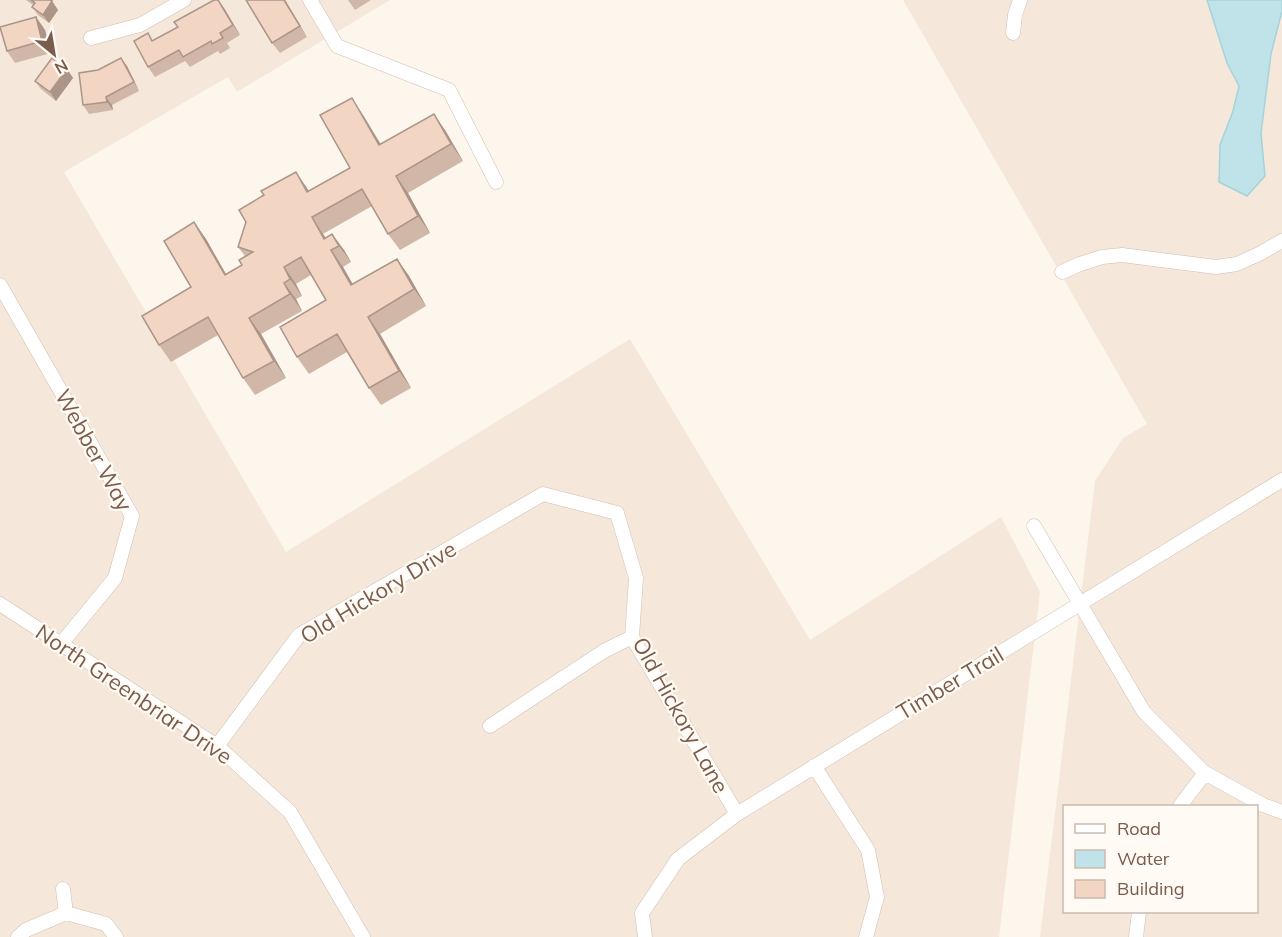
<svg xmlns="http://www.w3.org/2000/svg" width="1282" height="937" font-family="Mulish,sans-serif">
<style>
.residential{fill:#f5e8da;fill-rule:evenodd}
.water{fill:#bfe3e8;stroke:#a5d3da;stroke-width:1.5}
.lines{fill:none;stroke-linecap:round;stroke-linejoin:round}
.minor-casing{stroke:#d1beb0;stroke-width:15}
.minor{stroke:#fff;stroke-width:14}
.wall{fill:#d1b7a8}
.shaded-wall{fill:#aa9588}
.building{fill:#f3d5c3;stroke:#aa9588;stroke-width:1.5}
.labels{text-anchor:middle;stroke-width:4.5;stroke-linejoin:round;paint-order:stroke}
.street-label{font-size:22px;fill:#7a5c4d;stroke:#fffaf3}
</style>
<rect width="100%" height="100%" fill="#fdf6ec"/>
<path class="residential" d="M0 0H390L237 92 228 77 64 172 286 552 630 339 810 640 1001 517 1040 592 999 937H0Z
M903 0H1282V937H1040L1095 481 1123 438 1147 424ZM1064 806H1256V912H1064Z"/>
<path class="water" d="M1207 0H1282V11L1271 54 1261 133 1265 176 1247 196 1219 182 1220 145 1233 111 1239 86 1227 63Z"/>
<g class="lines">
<defs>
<path id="minor" d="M310 0 337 46 449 90 496 182
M1013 33 1015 15 1020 0
M91 38 140 25 184 0
M1062 272 1080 264 1102 257 1122 255 1216 267 1237 264 1259 254 1282 241
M0 285 132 516 115 578 61 644
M1034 526 1144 712 1205 773 1263 805 1282 812
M0 604 217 746 290 812 363 937
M490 726 604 651 632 637
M217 746 299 635 543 494 617 513 636 578 632 637 737 814
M814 766 868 850 877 897 866 937
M1180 806 1205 773
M63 889 66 913 106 924 116 937
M18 937 26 930 66 913
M645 937 642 913 678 859 737 814 1282 480
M1136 937 1139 912"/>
</defs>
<use href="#minor" class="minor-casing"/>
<use href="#minor" class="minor"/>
</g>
<path class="wall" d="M26 0H54L52 1 58 10 49 23 38 15 32 7 33 5Z
M285 0 307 37 280 53 272 43Z
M348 0H371L355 10Z
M224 8 240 35 227 43 230 48 220 54 218 51 190 67 185 61 155 77 148 67V33L153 41Z
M36 17 45 30 51 53 15 63 7 51Z
M127 66 139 91 112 105 113 110 89 114 83 105Z
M67 69 73 78 56 101 41 89 35 81Z
M363 115 380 144 445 130 463 161 408 193 430 233 400 250 388 234 372 206 323 234 326 238 332 234 344 250 351 262 343 267 353 285 397 259 409 276 426 306 380 334 411 388 381 405 369 388 347 352 309 374 297 357 326 300 311 275 296 284 302 296 296 299 302 311 261 334 286 378 255 395 243 378 218 335 171 362 159 345 191 287 194 222 206 239 226 274 242 265 245 256 238 247 309 191 350 168Z"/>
<path class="shaded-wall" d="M218 0 224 8 240 35 233 25Z
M284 0H285L307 37 300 26Z
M52 1 58 10 49 23 43 15Z
M36 17 45 30 51 53 42 41Z
M121 58 127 66 139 91 134 82Z
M67 69 73 78 56 101 50 92Z
M106 97 112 105 113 110 107 102Z
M352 98 363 115 391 161 379 145Z
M434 114 445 130 463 161 451 144Z
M296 172 307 188 319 209 307 192Z
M396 176 408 193 430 233 418 216Z
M312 217 323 234 332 249 324 239Z
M194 222 206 239 236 292 225 275Z
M332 234 344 250 351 262 339 246Z
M331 250 343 267 363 302 351 285Z
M397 259 409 276 426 306 414 289Z
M284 267 296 284 302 296 290 279Z
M284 283 296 299 302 311 290 294Z
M368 317 380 334 411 388 399 371Z
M249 318 261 334 286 378 274 361Z"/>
<path class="building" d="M31 0H50L52 1 43 15 32 7 35 3Z
M214 0H218L233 25 220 33 223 38 212 44 211 41 183 57 179 50 148 67 134 41 148 33 152 41 178 27 174 22Z
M246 0H284L300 26 272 43Z
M36 17 42 41 7 51 0 27Z
M52 58 67 69 50 92 35 81Z
M121 58 134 82 106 97 107 102 83 105 79 73 98 70Z
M352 98 379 145 434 114 451 144 396 176 418 216 388 234 362 189 312 217 324 239 332 234 339 246 331 250 351 285 397 259 414 289 368 317 399 371 369 388 337 334 297 357 280 327 326 300 301 257 284 267 290 279 284 283 290 294 249 318 274 361 243 378 208 317 159 345 142 316 191 287 164 241 194 222 225 275 242 265 239 260 253 252 238 247 246 222 239 210 264 195 261 191 296 172 307 192 350 168 320 115Z"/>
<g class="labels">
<g class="street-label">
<text transform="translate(94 450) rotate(61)" y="8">Webber Way</text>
<text transform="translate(378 592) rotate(-31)" y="8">Old Hickory Drive</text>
<text transform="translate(950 683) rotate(-31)" y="8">Timber Trail</text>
<text transform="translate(134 694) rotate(34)" y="8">North Greenbriar Drive</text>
<text transform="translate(681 715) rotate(61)" y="8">Old Hickory Lane</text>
</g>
</g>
<rect x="1063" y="805" width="195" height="108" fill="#fffaf3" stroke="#cabbb1" stroke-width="1.5"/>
<rect x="1075" y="824" width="30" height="9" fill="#ffffff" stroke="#cabbb1" stroke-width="1.5"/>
<text x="1117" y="835" font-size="18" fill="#7a5c4d">Road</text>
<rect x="1075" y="850" width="30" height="18" fill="#bfe3e8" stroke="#cabbb1" stroke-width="1.5"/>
<text x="1117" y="865" font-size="18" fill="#7a5c4d">Water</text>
<rect x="1075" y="880" width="30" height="18" fill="#f3d5c3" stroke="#cabbb1" stroke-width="1.5"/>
<text x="1117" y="895" font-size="18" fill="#7a5c4d">Building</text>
<g transform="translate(54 54) rotate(150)" stroke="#fffaf3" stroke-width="4.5" paint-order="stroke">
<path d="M0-4.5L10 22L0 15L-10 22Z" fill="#7a5c4d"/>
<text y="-9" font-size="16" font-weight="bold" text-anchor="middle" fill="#7a5c4d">N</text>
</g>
</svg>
